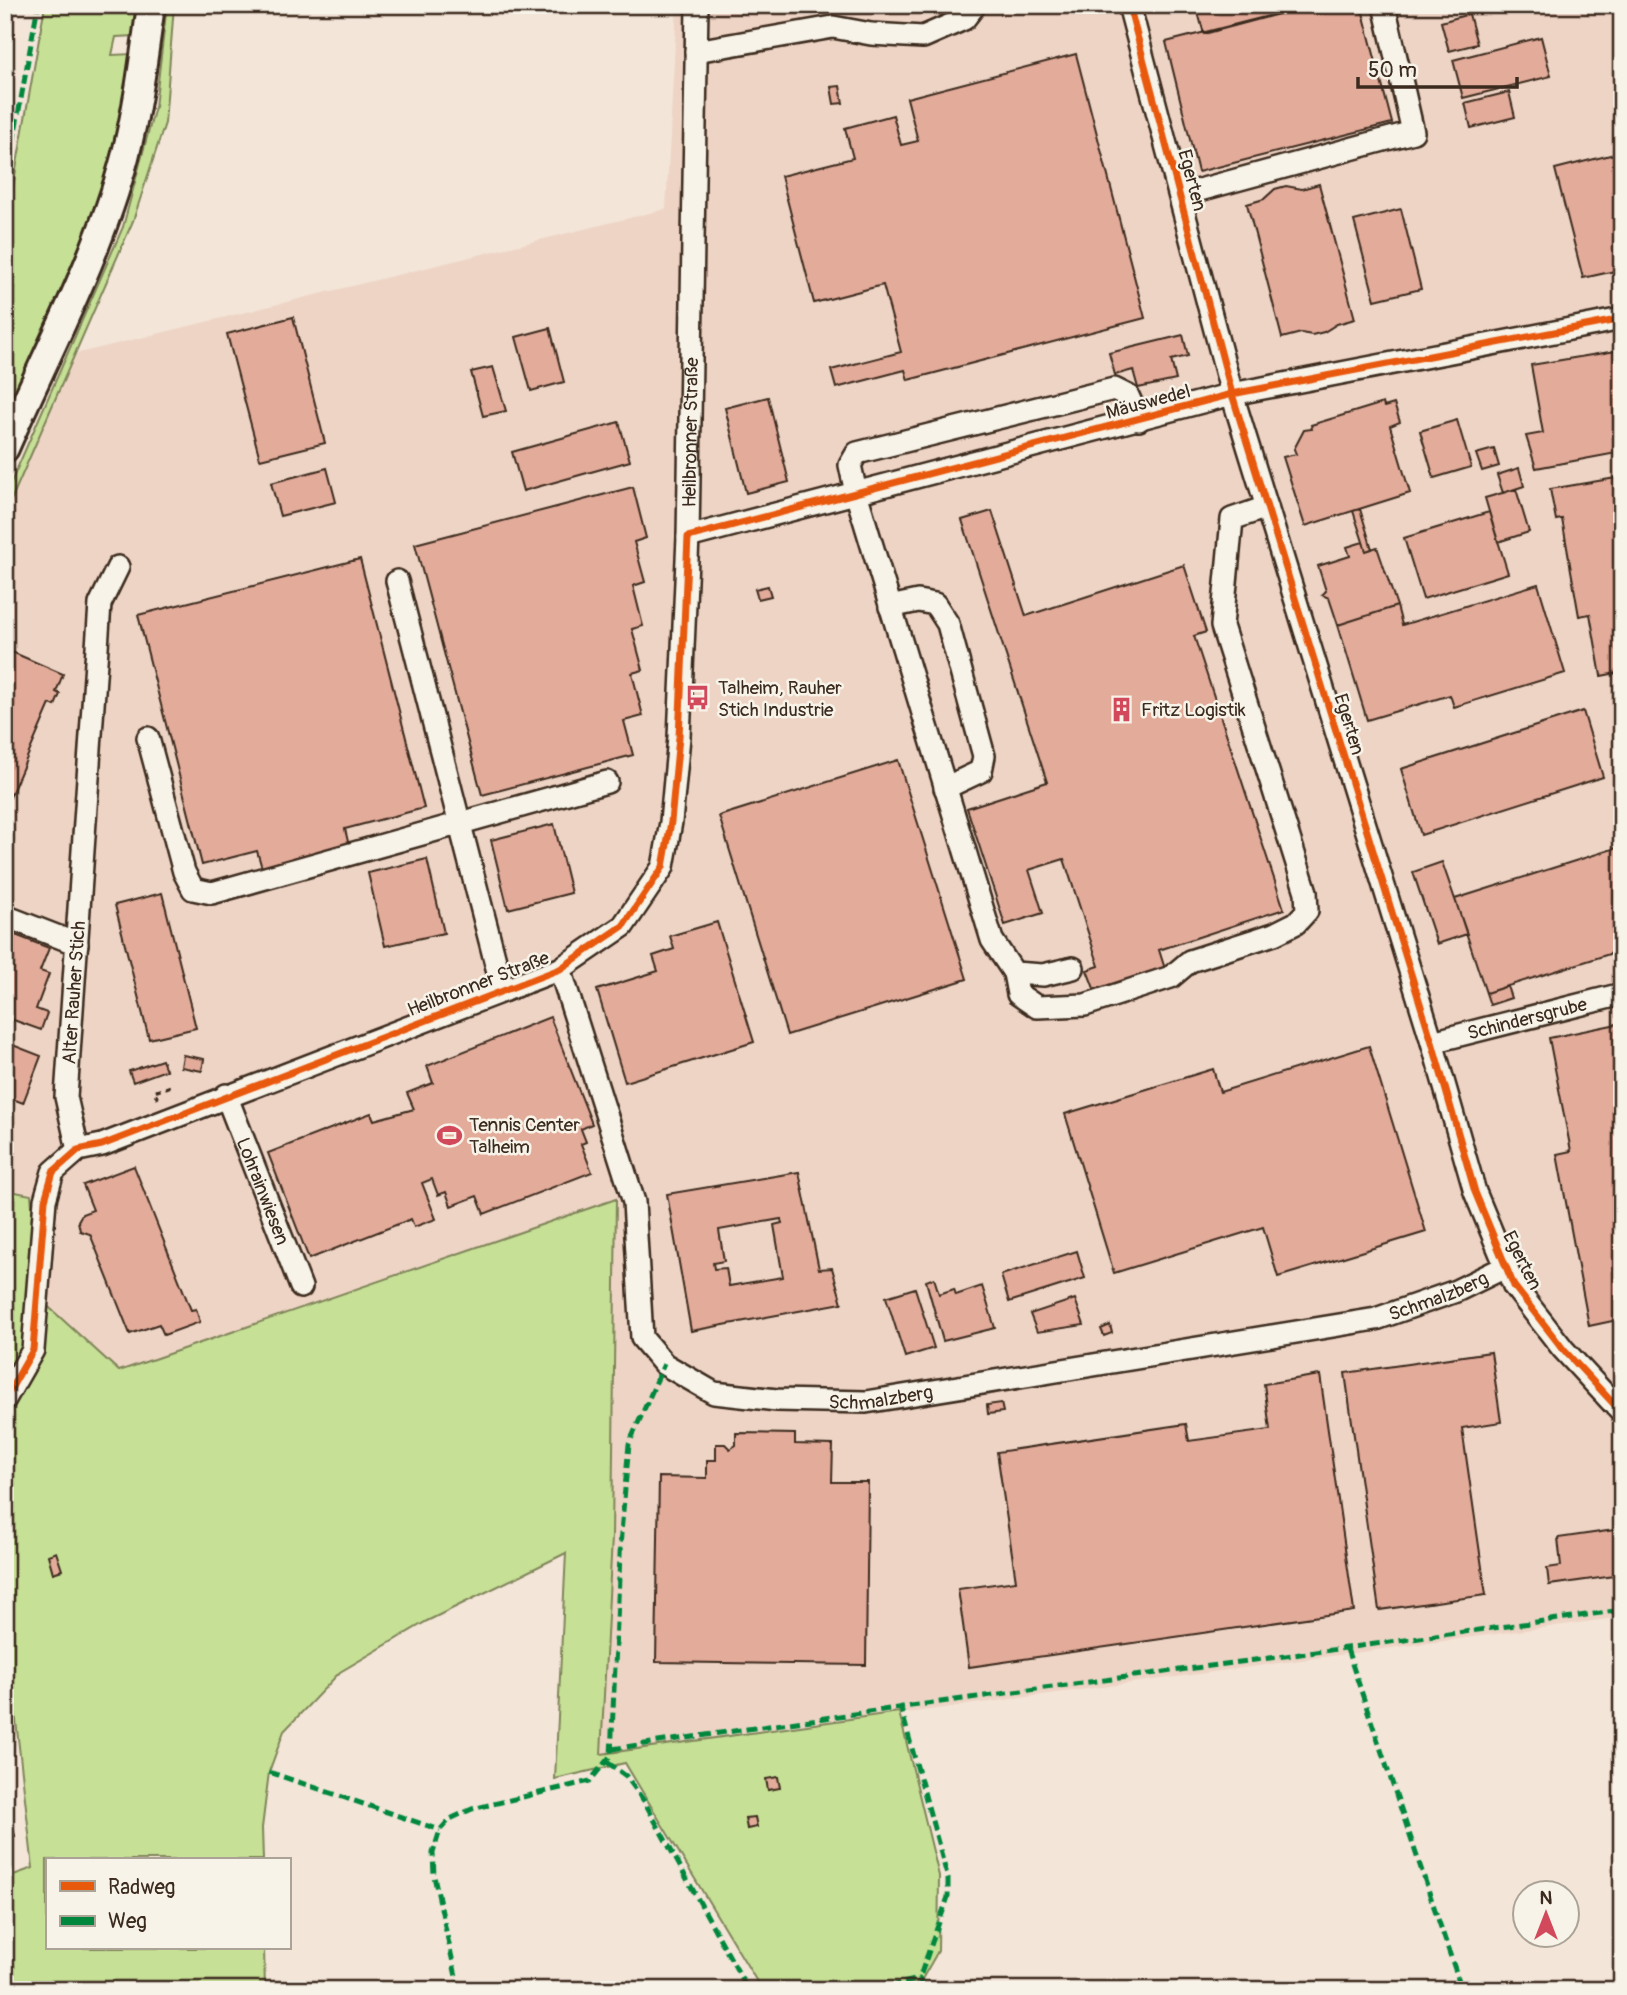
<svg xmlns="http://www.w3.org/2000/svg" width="1627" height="1995" font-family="Pangolin,sans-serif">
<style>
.built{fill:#eed4c5}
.green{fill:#c6e096;stroke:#80855a;stroke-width:2}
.building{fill:#e3ab9a;stroke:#3b2a1e;stroke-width:2;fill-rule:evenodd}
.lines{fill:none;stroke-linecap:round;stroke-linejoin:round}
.minor-casing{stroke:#3b2a1e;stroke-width:26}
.major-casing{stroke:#3b2a1e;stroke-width:32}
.path{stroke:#3b2a1e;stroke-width:3.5;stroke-dasharray:5 5;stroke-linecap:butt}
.minor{stroke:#f7f3e8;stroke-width:21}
.major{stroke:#f7f3e8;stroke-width:26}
.quiet{stroke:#00873e;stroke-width:5;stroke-dasharray:10 5;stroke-linecap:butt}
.cycleway-casing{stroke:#f7f3e8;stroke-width:11}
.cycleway{stroke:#e8590c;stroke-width:7}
.labels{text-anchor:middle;stroke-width:5;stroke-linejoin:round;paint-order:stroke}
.street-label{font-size:19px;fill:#3b2a1e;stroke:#f7f3e8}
.poi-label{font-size:19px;fill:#3b2a1e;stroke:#f7f3e8;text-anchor:start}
</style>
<rect width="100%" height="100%" fill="#f3e5d8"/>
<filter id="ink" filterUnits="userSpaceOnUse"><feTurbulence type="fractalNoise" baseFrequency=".0143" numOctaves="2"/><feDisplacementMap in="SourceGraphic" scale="14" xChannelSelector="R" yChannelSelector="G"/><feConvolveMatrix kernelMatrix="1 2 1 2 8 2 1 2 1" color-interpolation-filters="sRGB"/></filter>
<g filter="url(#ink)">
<path class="built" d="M677 5H1622V1617L601 1754 612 1537 616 1199 119 1371 40 1299 5 1190V514L75 354 666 209Z"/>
<path class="green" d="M45 5H138L135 36 116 37 112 55 133 54 115 156 95 215 5 421V232Z
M167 5H174L165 123 133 221 5 514V496L123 227 155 107Z
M5 1190 31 1195 37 1259 30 1349 5 1393Z
M616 1199 612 1537 601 1754 899 1712 939 1876 938 1951 921 1981 891 1990H762L625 1763 555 1779 566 1553 427 1621 340 1672 284 1731 269 1772 262 1828 263 1860H47V1948H264L265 1990H5V1878L33 1868 5 1625V1402L40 1299 119 1371Z"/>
<path class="building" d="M1196 5H1312L1204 34Z
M1312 5H1361L1392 123 1198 172 1166 42Z
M1469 14 1477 44 1449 51 1441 22Z
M1541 37 1551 76 1463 98 1453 60Z
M1076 54 1145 318 908 380 905 370 836 388 831 370 901 352 883 285 814 303 781 176 853 158 845 128 893 115 901 145 918 141 907 98Z
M840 86 843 103 834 104 831 87Z
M1509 92 1515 117 1471 128 1465 103Z
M1622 152V275L1617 276 1615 271 1583 278 1555 169Z
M1319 184 1355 319 1337 324 1324 332 1312 335 1301 333 1282 338 1247 204 1264 199 1275 189 1286 186 1302 189Z
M1401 209 1421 289 1375 300 1354 221Z
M293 317 325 443 260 459 227 334Z
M550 328 564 382 531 391 516 337Z
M1183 335 1188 356 1171 360 1176 380 1138 388 1133 370 1115 375 1109 353Z
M1622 350V452L1536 468 1526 436 1543 433 1531 365Z
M493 367 506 411 483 416 471 372Z
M768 397 789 482 746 493 725 408Z
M1383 403 1384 407 1394 404 1400 422 1390 426 1410 493 1305 526 1283 457 1296 454 1294 449 1304 430 1312 429 1311 425Z
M1457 420 1471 467 1434 478 1420 431Z
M619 422 630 461 523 491 512 452Z
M1494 449 1499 466 1482 471 1476 454Z
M327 468 336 502 280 516 271 483Z
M1519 468 1524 486 1503 493 1497 475Z
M1622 477V672L1601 676 1590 614 1579 616 1562 519 1556 520 1550 489Z
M633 487 646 538 634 542 645 582 633 586 643 626 632 629 643 670 632 673 643 716 624 721 633 755 482 795 415 544Z
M1516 489 1529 532 1498 542 1485 498Z
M1360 509 1372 549 1366 551 1353 511Z
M992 511 1026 616 1184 565 1206 632 1194 636 1284 909 1159 950 1165 969 1095 991 1087 970 1099 966 1064 859 1029 870 1043 913 1005 925 967 808 1047 782 962 520Z
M1489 512 1508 573 1423 599 1404 538Z
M1363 542 1366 551 1377 547 1397 606 1338 625 1329 598 1322 595 1326 591 1318 566 1350 556 1347 547Z
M360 559 424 808 345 829 349 846 262 868 257 851 202 865 138 615Z
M1538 584 1565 673 1454 707 1450 695 1367 720 1338 625 1397 606 1402 625Z
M768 586 771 596 758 599 755 589Z
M5 649 63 674 56 692 60 694 55 706 50 704 7 804Z
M1583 711 1603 777 1421 835 1401 769Z
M898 760 967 979 787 1035 719 816Z
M554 824 571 893 508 909 491 840Z
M1622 846V950L1486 993 1455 899Z
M427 859 444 933 385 946 368 873Z
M1442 862 1467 934 1437 944 1413 872Z
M162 893 196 1028 149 1039 115 905Z
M717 922 754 1042 625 1082 597 990 658 971 653 956 674 949 670 936Z
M5 931 49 948 40 971 49 974 36 1009 47 1013 41 1030 5 1017Z
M1507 986 1511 998 1490 1005 1486 993Z
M550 1017 592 1124 581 1129 586 1142 581 1144 592 1172 484 1214 477 1196 451 1206 446 1192 438 1195 432 1179 422 1183 436 1219 414 1227 411 1219 309 1259 268 1153 371 1113 374 1120 414 1109 407 1093 433 1083 427 1066Z
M1622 1023V1319L1589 1326 1557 1154 1571 1151 1549 1038Z
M5 1042 41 1056 23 1103 5 1096Z
M1369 1046 1426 1232 1278 1277 1263 1227 1114 1273 1065 1114 1213 1069 1220 1092Z
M183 1055 204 1059 202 1071 181 1067Z
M162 1060 166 1070 133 1082 129 1071Z
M134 1166 191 1310 196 1309 200 1322 164 1335 159 1324 130 1334 90 1234 80 1231 78 1221 82 1214 93 1210 83 1185Z
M799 1172 819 1269 832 1268 842 1303 691 1331 667 1194ZM781 1219 782 1223 774 1225 783 1277 729 1286 726 1268 714 1269 713 1263 724 1261 719 1230Z
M1077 1251 1085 1278 1009 1302 1001 1275Z
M934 1278 939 1294 954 1289 956 1295 982 1286 995 1328 943 1341 926 1281Z
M915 1288 934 1348 905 1357 886 1297Z
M1075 1299 1084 1325 1037 1332 1030 1314Z
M1110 1325 1112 1333 1104 1336 1101 1329Z
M1491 1352 1501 1422 1462 1428 1486 1595 1379 1610 1345 1373Z
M1320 1375 1354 1611 969 1667 958 1589 1016 1581 997 1452 1186 1424 1189 1441 1270 1430 1264 1384Z
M1001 1403 1003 1412 988 1414 987 1405Z
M736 1433 795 1434V1444L833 1445 832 1482H868L866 1665 656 1662 659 1477 707 1478V1460H716V1444H725L730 1449 736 1445Z
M1622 1529V1575L1549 1585 1547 1568 1561 1566 1558 1538Z
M56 1552 62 1570 53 1573 48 1555Z
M778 1777 780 1788 768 1790 766 1779Z
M5 1798 15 1836 5 1838Z
M755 1817 757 1827 747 1829 745 1818Z"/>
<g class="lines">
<defs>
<g id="minor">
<path d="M1129 5 1232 394 1432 1042 1475 1192 1514 1286 1563 1349 1622 1413"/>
<path d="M696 51 833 27 871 34 923 37 964 19 975 5"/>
<path d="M1181 195 1413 132 1384 5"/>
<path d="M688 537 1232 394 1622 319"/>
<path d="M397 581 503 991"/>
<path d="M890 607 918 601 935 604 948 624 984 756 981 771 945 788"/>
<path d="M148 738 184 872 193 889 212 893 607 782"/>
<path d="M5 916 77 944"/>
<path d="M1073 968 1043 975 1014 973 992 940 856 493 850 465 857 453 1114 389 1128 396 1139 420"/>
<path id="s1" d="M560 969 634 1202 642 1338 664 1364 714 1393 777 1400 866 1402 1376 1319 1456 1291 1505 1267"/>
<path d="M1014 973 1018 994 1037 1007 1085 1005 1171 977 1190 961 1274 934 1296 923 1307 911 1306 892 1222 626 1232 519 1267 507"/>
<path id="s2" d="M1432 1042 1622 994"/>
<path id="s3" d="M226 1095 301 1287"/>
<path id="s4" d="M78 1150 66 1097 100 604 118 567"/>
<path id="s5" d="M5 1399 33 1350 45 1200 53 1172 78 1150 102 1145 560 969 623 926 663 867 671 822 679 737 688 537 697 5"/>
</g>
<path id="major" d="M5 448C46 354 99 256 125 157 138 107 144 56 151 5"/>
</defs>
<use href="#minor" class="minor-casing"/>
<use href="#major" class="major-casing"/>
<path class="path" d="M158 1099 154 1092 171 1086"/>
<use href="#minor" class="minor"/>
<use href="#major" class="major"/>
<path class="quiet" d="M5 187 38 5
M1347 1649 1462 1990
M900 1705 948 1879V1897L919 1979
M612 1749C948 1698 1285 1658 1622 1610
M607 1762 626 1776 644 1801 748 1990
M269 1772 440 1830
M459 1990 434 1876 433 1853 440 1830 450 1819 472 1809 590 1781 611 1755 621 1533 629 1444 664 1364
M875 1990 919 1979 925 1990"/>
<defs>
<path id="cycleway" d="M1129 5 1232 394 1432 1042 1475 1192 1514 1286 1563 1349 1622 1413
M5 1399 33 1350 45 1200 53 1172 78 1150 102 1145 560 969 623 926 663 867 671 822 679 737 688 537 1232 394 1622 319"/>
</defs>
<use href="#cycleway" class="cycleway-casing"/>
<use href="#cycleway" class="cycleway"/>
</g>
</g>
<defs>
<symbol id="bus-bare" viewBox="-9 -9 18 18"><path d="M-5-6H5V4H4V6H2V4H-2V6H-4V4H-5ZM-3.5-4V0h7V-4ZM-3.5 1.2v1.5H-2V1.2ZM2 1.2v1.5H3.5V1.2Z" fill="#d1495b" stroke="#f7f3e8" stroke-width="2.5" paint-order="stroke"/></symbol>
<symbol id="building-bare" viewBox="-9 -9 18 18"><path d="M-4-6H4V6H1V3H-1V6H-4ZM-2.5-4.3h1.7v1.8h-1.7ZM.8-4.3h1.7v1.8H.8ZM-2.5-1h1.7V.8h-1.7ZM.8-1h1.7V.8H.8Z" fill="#d1495b" stroke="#f7f3e8" stroke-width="2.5" paint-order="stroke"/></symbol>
<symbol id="stadium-bare" viewBox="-9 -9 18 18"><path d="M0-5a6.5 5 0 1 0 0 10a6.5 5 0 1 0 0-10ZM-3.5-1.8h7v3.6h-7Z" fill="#d1495b" stroke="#f7f3e8" stroke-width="2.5" paint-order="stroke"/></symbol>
</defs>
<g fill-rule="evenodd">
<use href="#bus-bare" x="680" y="680" width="35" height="35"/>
<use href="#building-bare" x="1104" y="692" width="35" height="35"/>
<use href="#stadium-bare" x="432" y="1118" width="35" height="35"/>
</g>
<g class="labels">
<g class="street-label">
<text transform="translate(1193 180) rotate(75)" y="7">Egerten</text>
<text transform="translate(1148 401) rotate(-15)" y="7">Mäuswedel</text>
<text dy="7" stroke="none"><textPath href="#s5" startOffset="1368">Heilbronner Straße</textPath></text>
<text transform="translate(1350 724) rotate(73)" y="7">Egerten</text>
<text transform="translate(478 983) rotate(-21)" y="7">Heilbronner Straße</text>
<text dy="7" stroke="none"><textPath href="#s4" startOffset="159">Alter Rauher Stich</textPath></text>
<text dy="7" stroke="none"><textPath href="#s2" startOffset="98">Schindersgrube</textPath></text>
<text dy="7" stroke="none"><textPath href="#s3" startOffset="103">Lohrainwiesen</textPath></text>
<text transform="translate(1523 1260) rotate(63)" y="7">Egerten</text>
<text dy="7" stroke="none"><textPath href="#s1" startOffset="1208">Schmalzberg</textPath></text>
<text dy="7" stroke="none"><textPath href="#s1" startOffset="640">Schmalzberg</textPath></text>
</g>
<g class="poi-label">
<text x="718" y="694">Talheim, Rauher<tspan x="718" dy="22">Stich Industrie</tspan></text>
<text x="1141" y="716">Fritz Logistik</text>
<text x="469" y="1131">Tennis Center<tspan x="469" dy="22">Talheim</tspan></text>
</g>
</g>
<rect width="1627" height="1995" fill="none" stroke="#f7f3e8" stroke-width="28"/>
<rect x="14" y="14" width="1599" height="1967" fill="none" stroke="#3b2a1e" stroke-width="2.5" filter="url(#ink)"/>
<rect x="46" y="1858" width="245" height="91" fill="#f7f3e8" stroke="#aca397" stroke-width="2"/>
<rect x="60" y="1881" width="35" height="10" fill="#e8590c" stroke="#aca397" stroke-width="2"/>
<text x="108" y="1894" font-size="21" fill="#3b2a1e">Radweg</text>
<rect x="60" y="1916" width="35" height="10" fill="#00873e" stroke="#aca397" stroke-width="2"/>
<text x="108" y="1928" font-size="21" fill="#3b2a1e">Weg</text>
<g transform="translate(1546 1914)"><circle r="33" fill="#f7f3e8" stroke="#aca397" stroke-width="2"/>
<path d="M0-5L12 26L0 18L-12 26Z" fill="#d1495b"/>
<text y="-10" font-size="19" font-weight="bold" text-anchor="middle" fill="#3b2a1e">N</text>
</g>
<path d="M1358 77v10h159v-10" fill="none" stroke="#3b2a1e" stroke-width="3.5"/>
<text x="1368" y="77" font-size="21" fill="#3b2a1e" stroke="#f7f3e8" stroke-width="5" paint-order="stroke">50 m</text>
</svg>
